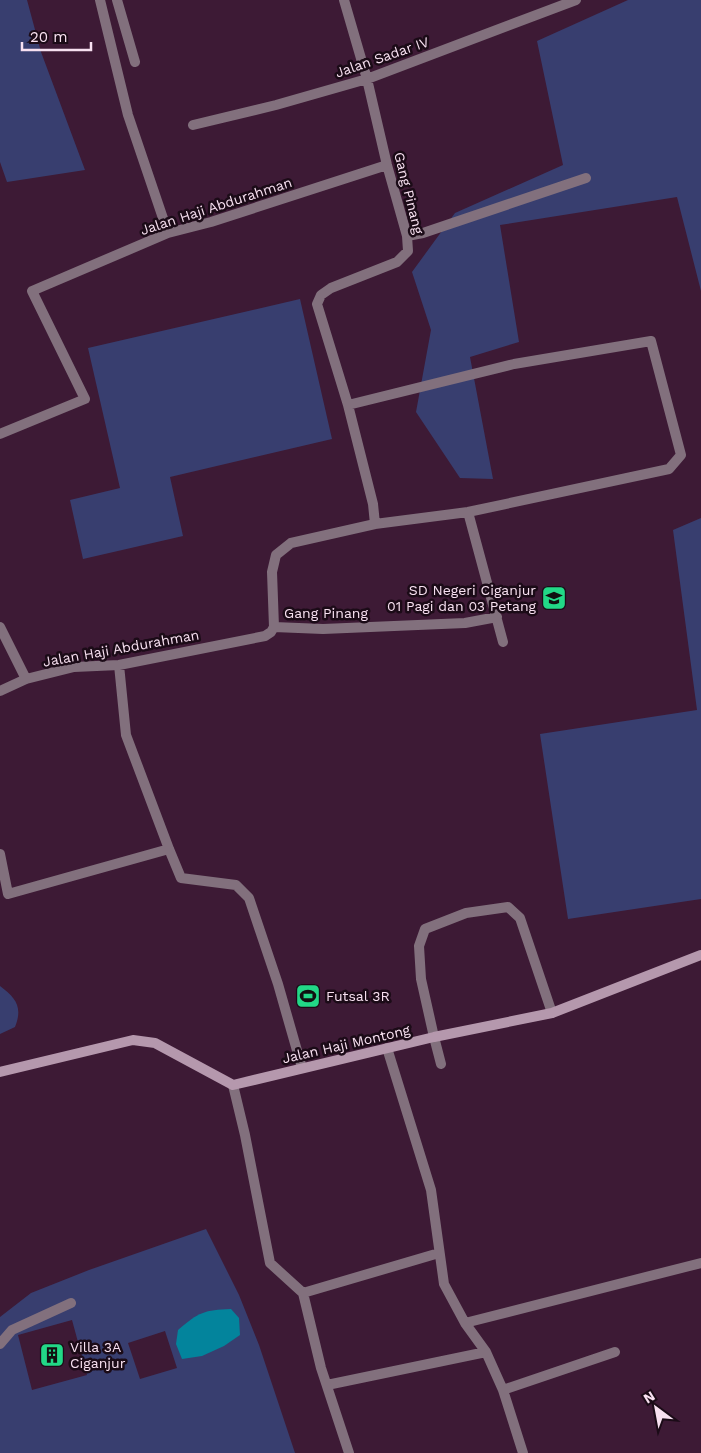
<svg xmlns="http://www.w3.org/2000/svg" width="701" height="1453" font-family="'Work Sans',sans-serif">
<style>
.green{fill:#383e6f;fill-rule:evenodd}
.water{fill:#03849c}
.lines{fill:none;stroke-linecap:round;stroke-linejoin:round}
.lane{stroke:#82707d;stroke-width:10}
.street{stroke:#82707d;stroke-width:10}
.secondary{stroke:#b598ad;stroke-width:10}
.labels{text-anchor:middle;stroke-width:5;stroke-linejoin:round;paint-order:stroke}
.street-label{font-size:14px;fill:#f8e1f1;stroke:#1b0b17}
.poi-label{font-size:14px;fill:#f8e1f1;stroke:#1b0b17;text-anchor:start}
</style>
<rect width="100%" height="100%" fill="#3d1a35"/>
<path class="green" d="M0 0H27L41 52 85 170 7 182 0 162Z
M628 0H701V291L677 197 500 225 519 342 470 357 493 479 460 478 416 412 431 330 412 272 455 213 563 165 537 41Z
M300 299 332 439 170 477 183 536 83 559 70 500 120 488 88 348Z
M701 518V899L568 919 540 734 697 710 673 530Z
M0 986C16 998 23 1007 15 1027L0 1034Z
M206 1229 239 1295 259 1345 295 1453H0V1317L31 1293 89 1270ZM72 1320 87 1375 32 1390 18 1335ZM165 1331 177 1368 140 1379 128 1343Z"/>
<path class="water" d="M231 1309 239 1318 240 1335 224 1346 202 1356 182 1359 176 1344 178 1330C199 1312 204 1310 231 1309Z"/>
<g class="lines">
<path class="lane" d="M434 1037 421 979 419 946 425 929 466 913 508 907 520 918 552 1013
M0 1344 12 1330 71 1303"/>
<path class="street" d="M100 0 128 115 168 233
M117 0 135 62
M193 125 276 105 367 79 576 0
M407 236 423 233 586 178
M348 405 514 364 651 341 681 455 669 469 468 512 375 524
M0 434 85 399 32 291 168 233 211 222 387 165
M468 512 503 642
M0 627 26 679
M274 627 272 572 276 555 291 543 375 524 373 504 348 405 317 304 321 295 331 288 397 262 408 251 407 236 387 165 367 79 344 0
M274 627 323 629 465 623 497 617
M119 665 126 735 169 849 181 878 236 885 249 898 278 984 302 1068
M0 691 26 679 74 667 119 665 265 636 271 632 274 627
M0 854 8 894 169 849
M434 1037 441 1064
M387 1048 431 1190 444 1284 465 1323 486 1352 503 1390 523 1453
M233 1085 245 1135 270 1263 303 1293 321 1368 349 1453
M303 1293 439 1253
M465 1323 701 1263
M327 1385 486 1352
M503 1390 615 1352"/>
<path class="secondary" d="M0 1072 133 1040 155 1043 233 1085 434 1037 552 1013 701 955"/>
</g>
<defs>
<symbol id="school-square" viewBox="-11 -11 22 22"><rect x="-9" y="-9" width="18" height="18" rx="4" fill="#22d887" stroke="#1b0b17"/><path d="M0-5L7-2L0 1L-7-2ZM-4 1L0 2.5L4 1V4Q0 6-4 4Z" fill="#111"/></symbol>
<symbol id="stadium-square" viewBox="-11 -11 22 22"><rect x="-9" y="-9" width="18" height="18" rx="4" fill="#22d887" stroke="#1b0b17"/><path d="M0-5a6.5 5 0 1 0 0 10a6.5 5 0 1 0 0-10ZM-3.5-1.8h7v3.6h-7Z" fill="#111"/></symbol>
<symbol id="building-square" viewBox="-11 -11 22 22"><rect x="-9" y="-9" width="18" height="18" rx="4" fill="#22d887" stroke="#1b0b17"/><path d="M-4-6H4V6H1V3H-1V6H-4ZM-2.5-4.3h1.7v1.8h-1.7ZM.8-4.3h1.7v1.8H.8ZM-2.5-1h1.7V.8h-1.7ZM.8-1h1.7V.8H.8Z" fill="#111"/></symbol>
</defs>
<g fill-rule="evenodd">
<use href="#school-square" x="540" y="584" width="28" height="28"/>
<use href="#stadium-square" x="294" y="982" width="28" height="28"/>
<use href="#building-square" x="38" y="1341" width="28" height="28"/>
</g>
<g class="labels">
<g class="street-label">
<text transform="translate(382 57) rotate(-19)" y="5">Jalan Sadar IV</text>
<text transform="translate(409 193) rotate(76)" y="5">Gang Pinang</text>
<text transform="translate(216 206) rotate(-18)" y="5">Jalan Haji Abdurahman</text>
<text x="326" y="618">Gang Pinang</text>
<text transform="translate(121 648) rotate(-10)" y="5">Jalan Haji Abdurahman</text>
<text transform="translate(346 1044) rotate(-13)" y="5">Jalan Haji Montong</text>
</g>
<g class="poi-label">
<text x="536" y="595" text-anchor="end">SD Negeri Ciganjur<tspan x="536" dy="16">01 Pagi dan 03 Petang</tspan></text>
<text x="326" y="1001">Futsal 3R</text>
<text x="70" y="1352">Villa 3A<tspan x="70" dy="16">Ciganjur</tspan></text>
</g>
</g>
<g transform="translate(656 1408) rotate(328)" stroke="#1b0b17" stroke-width="4" paint-order="stroke">
<path d="M0-4L9 19L0 12L-9 19Z" fill="#f8e1f1"/>
<text y="-8" font-size="14" font-weight="bold" text-anchor="middle" fill="#f8e1f1">N</text>
</g>
<path d="M22 42v8h69v-8" fill="none" stroke="#f8e1f1" stroke-width="2.5"/>
<text x="30" y="42" font-size="15" fill="#f8e1f1" stroke="#1b0b17" stroke-width="4" paint-order="stroke">20 m</text>
</svg>
